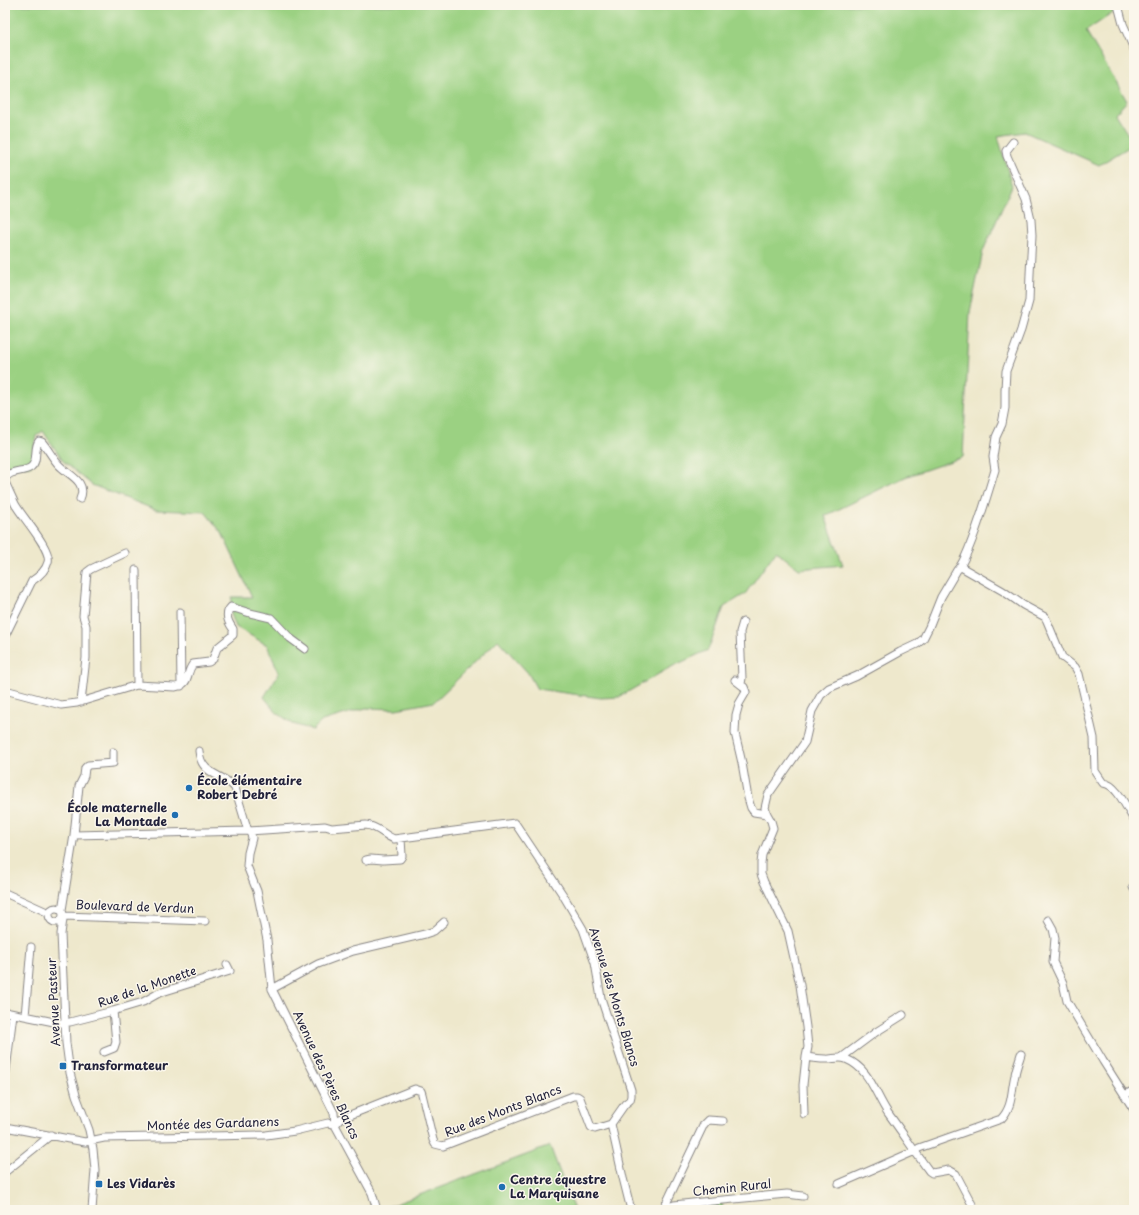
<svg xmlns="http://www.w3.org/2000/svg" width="1139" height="1215" font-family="'Playpen Sans',sans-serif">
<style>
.green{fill:#9bd182;stroke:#5e7a5e}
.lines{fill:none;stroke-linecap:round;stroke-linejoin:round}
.minor-casing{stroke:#888584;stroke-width:9}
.minor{stroke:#fff;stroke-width:7}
.poi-dot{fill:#1f6fb2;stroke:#fbf7ec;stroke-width:1.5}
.labels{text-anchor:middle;stroke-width:3;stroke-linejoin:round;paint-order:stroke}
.poi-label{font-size:12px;font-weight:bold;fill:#22223b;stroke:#fbf7ec;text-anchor:start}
.street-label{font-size:12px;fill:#22223b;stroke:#fbf7ec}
</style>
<rect width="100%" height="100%" fill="#fbf7ec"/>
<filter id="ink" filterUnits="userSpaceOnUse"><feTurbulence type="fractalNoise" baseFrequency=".025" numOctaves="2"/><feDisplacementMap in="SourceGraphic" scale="8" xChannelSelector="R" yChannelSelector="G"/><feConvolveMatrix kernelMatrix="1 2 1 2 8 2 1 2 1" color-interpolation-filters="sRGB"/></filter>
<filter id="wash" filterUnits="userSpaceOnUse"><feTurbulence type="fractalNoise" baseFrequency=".012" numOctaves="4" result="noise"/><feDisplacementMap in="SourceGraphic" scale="16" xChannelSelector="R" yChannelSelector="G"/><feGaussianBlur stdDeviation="0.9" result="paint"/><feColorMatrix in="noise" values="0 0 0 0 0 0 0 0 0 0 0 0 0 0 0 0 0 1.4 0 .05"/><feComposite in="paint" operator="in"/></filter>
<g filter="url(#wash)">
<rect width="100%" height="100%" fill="#eee8cc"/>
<path class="green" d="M5 5H1125L1086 31 1127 101 1115 114 1134 144 1099 165 1025 132 998 136 1012 186 983 251 970 312 963 457 905 477 825 516 843 565 799 569 776 551 745 594 724 607 708 650 669 668 619 697 601 698 537 689 528 673 498 640 434 702 396 709 366 708 322 721 313 730 293 724 276 712 264 697 279 673 267 645 236 627 231 614 232 597H252L222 533 205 512 156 510 92 485 63 461 43 431 36 436 31 466 9 467 5 464Z
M550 1146 574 1210 382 1209Z
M722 1203 723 1210H700L699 1205Z"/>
</g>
<g filter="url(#ink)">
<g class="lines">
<defs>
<path id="minor" d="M1118 5 1123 24 1134 49
M5 479C10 469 23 473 31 467 39 461 33 448 39 441L42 442C48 449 53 459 59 465 68 475 88 481 80 499
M5 482C8 489 12 497 15 504 22 517 52 549 48 562 46 570 38 577 32 581L5 636
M961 567 1003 591 1023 605 1045 617 1047 621 1062 657 1075 667 1079 674 1094 738 1095 771 1103 783C1117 784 1127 809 1134 820
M136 570 137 685
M180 612 181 686
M735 680 744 687 746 692 739 704 736 715 735 733 742 763 748 798 751 808 754 812 767 814
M741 684 742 678 740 632 743 622
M5 690 61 705 77 703 137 685 175 687C191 684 185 674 193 664L209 662 213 659 217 648 233 635V629C228 622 224 614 231 607L250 613 271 618 290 638 305 649
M81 702 86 658V626L83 616 87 572 91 569 125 553
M199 751C201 776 223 773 235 788L248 831 251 834 252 838 248 853 247 866 257 891 267 940 272 989 334 1113 335 1125 372 1193 377 1210
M74 835 248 831 325 826 332 828 366 825C377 826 384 835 394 839L515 823 563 895 583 929 595 963 601 998 631 1090V1096L630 1100 625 1104 611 1124 623 1178 631 1210
M366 860 371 859 383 860 400 859 402 856 401 838
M1133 887 1134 889
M5 893 49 913
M49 915a7 7 0 1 1 14 0a7 7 0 1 1-14 0Z
M62 910 74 835 79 786 84 776 85 768 88 765 113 763V752
M64 916 205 921
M63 919 61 934 66 1043 70 1073 76 1095 89 1130 93 1149 95 1170 92 1210
M1048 920 1053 929 1055 938 1053 962 1063 983 1067 1001 1103 1061 1134 1110
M272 989 318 964 353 951 425 934 434 931 444 922
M5 1012 59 1023 70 1022 113 1011 143 1002 159 993 230 971 227 965
M25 1016 31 947
M104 1052 114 1048 116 1042 113 1011
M841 1058 876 1032 903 1015
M5 1078 13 1014
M1125 1095 1134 1090
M804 1114 803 1085 806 1057
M335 1125 340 1119 415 1089 421 1091 422 1094 433 1140 435 1144 443 1146 573 1096H577L580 1098 591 1127 595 1129 611 1124
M5 1127 85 1142 104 1138 266 1135 295 1131 328 1123 335 1125
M5 1172 51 1135
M839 1184 915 1151 919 1148 1001 1119C1013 1107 1011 1091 1015 1075 1016 1068 1019 1061 1021 1054
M664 1209 674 1205 702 1202 787 1194 803 1196
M663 1210 704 1124 708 1120 723 1121
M975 1210 956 1174 949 1170 932 1173 929 1171C915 1152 902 1132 888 1113 875 1094 870 1069 846 1059 839 1056 831 1060 825 1059 818 1059 812 1058 806 1057L808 1047 806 1027 800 985 788 931 764 882 761 874V863L762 855 773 828 771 821 767 814 765 808 768 795 805 742 812 711 821 695 829 688 857 676 900 652 917 644 923 639 929 627 941 597 957 570C969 559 989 489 995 470L993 457 996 437 1002 424 1005 408V390L1006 371 1021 330 1029 301 1030 274 1032 235 1031 220 1026 199 1007 156 1006 151 1013 142"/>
</defs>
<use href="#minor" class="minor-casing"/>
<use href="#minor" class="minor"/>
</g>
</g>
<g class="poi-dot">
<circle cx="189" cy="788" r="4"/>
<circle cx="175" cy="815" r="4"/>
<rect x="59" y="1062" width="8" height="8" rx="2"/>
<rect x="95" y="1180" width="8" height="8" rx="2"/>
<circle cx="502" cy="1187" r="4"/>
</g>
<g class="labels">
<g class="poi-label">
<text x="197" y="785">École élémentaire<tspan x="197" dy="14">Robert Debré</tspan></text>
<text x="167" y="812" text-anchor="end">École maternelle<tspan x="167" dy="14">La Montade</tspan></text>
<text x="71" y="1070">Transformateur</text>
<text x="510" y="1184">Centre équestre<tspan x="510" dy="14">La Marquisane</tspan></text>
<text x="107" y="1188">Les Vidarès</text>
</g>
<g class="street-label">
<text transform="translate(135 907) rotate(2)" y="4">Boulevard de Verdun</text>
<text transform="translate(147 987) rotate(-19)" y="4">Rue de la Monette</text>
<text transform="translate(614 997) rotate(73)" y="4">Avenue des Monts Blancs</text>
<text transform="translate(54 1002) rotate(-93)" y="4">Avenue Pasteur</text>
<text transform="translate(326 1075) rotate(65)" y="4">Avenue des Pères Blancs</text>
<text transform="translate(503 1111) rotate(-21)" y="4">Rue des Monts Blancs</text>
<text transform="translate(213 1124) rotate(-2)" y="4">Montée des Gardanens</text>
<text transform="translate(732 1188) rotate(-6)" y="4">Chemin Rural</text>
</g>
</g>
<rect width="1139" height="1215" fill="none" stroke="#fbf7ec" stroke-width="20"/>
</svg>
